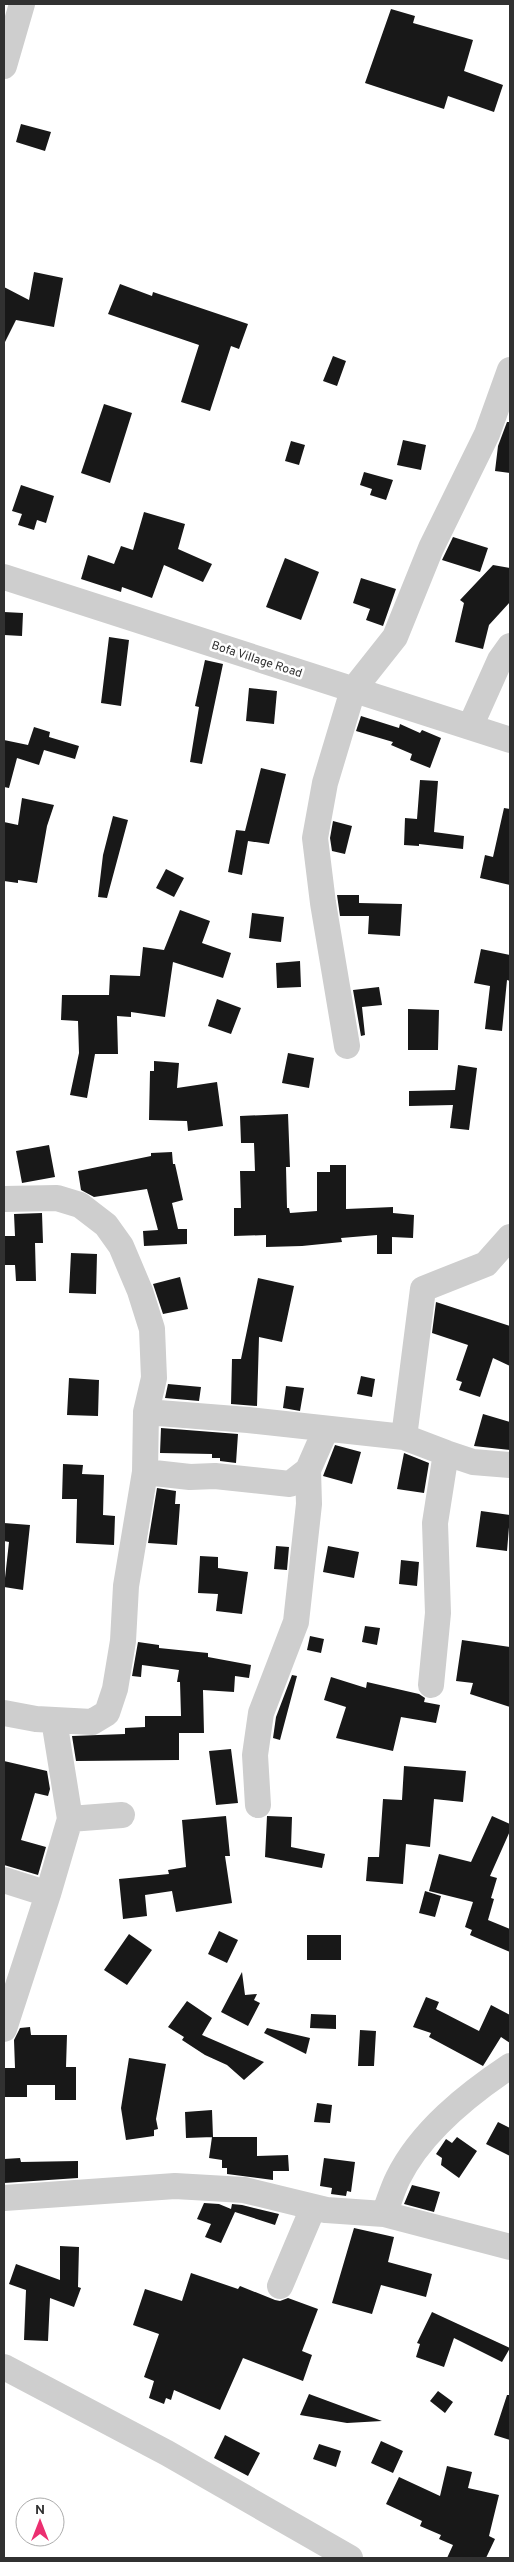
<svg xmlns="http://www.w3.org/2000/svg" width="514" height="2562" font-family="Overpass,sans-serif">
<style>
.building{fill:#181818}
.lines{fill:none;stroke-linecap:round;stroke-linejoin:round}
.minor{stroke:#cecece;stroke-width:26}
.labels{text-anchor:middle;stroke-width:5;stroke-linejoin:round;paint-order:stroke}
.street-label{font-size:12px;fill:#313131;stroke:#fff}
</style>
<rect width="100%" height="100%" fill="#fff"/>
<path class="building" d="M391 9 415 16 413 23 473 40 464 71 503 85 494 112 448 96 444 109 365 83Z
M21 124 51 132 45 151 16 142Z
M34 272 63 278 54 327 16 320 4 344V287L29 300Z
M120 284 152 296 153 292 248 324 239 349 231 346 210 411 181 402 199 345 108 314Z
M333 356 346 361 337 386 323 381Z
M104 404 132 413 110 483 81 473Z
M507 422H510V473L495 471 498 446Z
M403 440 426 445 421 470 397 465Z
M291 441 305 445 299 465 285 461Z
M364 472 393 480 386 500 370 495 372 489 360 485Z
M21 485 54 496 46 523 37 520 34 530 18 525 22 514 12 511Z
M144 512 185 524 178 549 212 564 203 582 164 565 152 598 122 587 121 592 81 579 88 555 114 564 121 546 133 550Z
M453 537 488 548 480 572 442 560Z
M285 558 319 572 301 620 266 607Z
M493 565 510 568V602L489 625 483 649 455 642 464 603 460 600Z
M361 578 396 589 383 626 366 620 370 609 353 603Z
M4 612 23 613 22 636 4 635Z
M109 637 129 640 121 706 101 703Z
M205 660 223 664 202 764 190 762 199 707 195 706Z
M249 688 277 691 274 724 246 721Z
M361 716 399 728 400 724 420 733 422 730 441 738 430 768 410 760 412 754 391 745 393 742 356 731Z
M34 727 50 732 49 737 79 746 75 759 44 750 39 765 17 758 9 788 4 787V740L28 745Z
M261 768 286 774 269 844 248 841 242 875 228 872 236 830 245 831Z
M420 780 438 781 434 832 464 836 463 849 419 844V846L404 845 405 818 417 819Z
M22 798 54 805 47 826 37 883 18 880V883L4 881V822L18 825Z
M504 808 510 809V885L480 878 485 855 493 857Z
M113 816 128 820 107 898 98 897 103 855Z
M333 821 352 826 345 854 332 851 330 838Z
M166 869 184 878 174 897 156 888Z
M337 895H359V903L402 904 400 936 368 934 369 916H340Z
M180 910 210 921 202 943 231 953 223 978 173 962 165 1017 131 1012V1017L117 1016 118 1054H95L87 1098 70 1095 79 1053 78 1021 61 1020 62 995H109L110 975 140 976 143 947 164 950Z
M252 913 284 917 281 942 249 938Z
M481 949 510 955V981L507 980 502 1031 485 1029 490 986 474 983Z
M300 961 301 987 277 988 276 963Z
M379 987 382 1005 362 1007 365 1035 361 1036 353 990Z
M217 999 241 1008 231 1034 208 1026Z
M408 1009 439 1010 438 1050H408Z
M288 1053 314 1058 309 1088 282 1083Z
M154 1061 179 1063 177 1088 217 1082 223 1126 188 1131 187 1121 149 1120 150 1071H154Z
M458 1065 477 1068 469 1130 450 1128 453 1105 409 1106V1091L455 1090Z
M288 1114 290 1167H286L287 1208H289L290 1213 317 1211V1172H330V1165H346V1209L393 1207V1213L414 1215 413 1238 392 1237V1254H377V1235L341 1238 342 1242 302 1246 266 1247V1235L234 1236V1208H241L240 1171H255L254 1143H241L240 1116Z
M49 1145 55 1177 22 1183 16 1151Z
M172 1152 173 1164H175L183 1200 172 1203 178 1229H187V1244L144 1246 143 1231 158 1230 147 1189 94 1197 81 1190 78 1171 151 1156V1153Z
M42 1213 43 1243H35L36 1281H16L15 1265H4V1236H15L14 1214Z
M71 1253 97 1254 96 1294 69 1293Z
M180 1277 188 1309 163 1314 153 1284Z
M258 1278 294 1286 282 1342 259 1337 257 1406 231 1404 232 1359H241Z
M436 1302 510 1326V1366L493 1358 480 1397 459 1390 462 1382 456 1380 468 1345 432 1333Z
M361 1376 375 1379 372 1397 357 1394Z
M69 1378 99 1380 98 1416 67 1415Z
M168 1384 201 1387 199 1401 165 1398Z
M286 1386 304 1388 300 1411 283 1408Z
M483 1414 510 1422V1450L474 1446Z
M161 1428 238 1434 236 1463 220 1461V1458H212V1454L160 1453Z
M335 1445 361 1452 352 1484 323 1476Z
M404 1453 429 1463 424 1493 397 1489Z
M63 1464 83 1465 82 1474 104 1475 103 1515 115 1516 114 1545 76 1543 77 1499H62Z
M157 1488 176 1491 175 1504H180L177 1545 148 1543Z
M481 1511 510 1515 507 1551 476 1547Z
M4 1523 30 1525 23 1590 4 1587 9 1542 4 1541Z
M276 1546 289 1547 287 1570 274 1569Z
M328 1546 359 1552 354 1578 323 1572Z
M200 1556 218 1557V1568L248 1572 242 1614 216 1611 218 1594 198 1593Z
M401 1560 419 1562 417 1586 399 1584Z
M365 1626 380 1628 377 1645 362 1642Z
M310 1636 324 1639 321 1653 307 1650Z
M462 1640 510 1647V1707L470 1694 473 1683 456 1681Z
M138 1642 159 1645V1648L208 1653V1657L251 1665 249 1678 235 1676 234 1692 203 1690 204 1733H179V1760L76 1761 72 1736 125 1734V1728L145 1727V1716H181L180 1682H177L179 1670 142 1665 141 1677 132 1676Z
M292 1675 297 1676 280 1740 273 1738 276 1717Z
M331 1677 366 1688 367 1682 419 1694 425 1698 424 1702 440 1705 436 1723 401 1717 393 1751 336 1738 346 1707 324 1700Z
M231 1749 238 1803 216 1805 209 1751Z
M4 1761 47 1771 50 1789 48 1796 35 1793 21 1840 46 1847 38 1875 4 1865Z
M404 1766 466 1771 463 1802 434 1799 430 1847 406 1844 403 1884 366 1881 368 1857H379L383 1799 402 1800Z
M226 1816 230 1856H225L232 1903 176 1912 172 1891 145 1895 147 1916 123 1919 119 1879 169 1874 168 1870 186 1867 182 1820Z
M267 1816 292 1817 291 1847 325 1854 322 1868 265 1857Z
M492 1816 510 1824V1831L490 1876 497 1878 491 1898 494 1899 488 1920 510 1929V1952L470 1935 472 1930 465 1927 473 1902 429 1891 439 1854 471 1862Z
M425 1891 441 1896 435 1917 419 1913Z
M219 1931 238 1940 227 1963 208 1954Z
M129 1934 152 1950 127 1985 104 1970Z
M307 1935H341V1960H307Z
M242 1972 245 1995 257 1994 254 2000 260 2003 248 2026 221 2012Z
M426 1997 439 2002 436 2009 479 2031 491 2005 510 2015V2043L501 2037 483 2066 429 2037 431 2033 413 2027Z
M187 2001 212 2018 202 2035 264 2062 244 2080 227 2065 205 2055 182 2040 184 2037 168 2027Z
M311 2014 336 2015V2029L310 2028Z
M30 2027 31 2035H67L66 2067H76V2100H55V2085H27V2097H4V2068H15L14 2040 20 2028Z
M267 2028 310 2038 306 2054 264 2033Z
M360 2030 376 2031 374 2066H358Z
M129 2058 166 2064 156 2119 158 2129 154 2130V2136L126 2140 121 2108Z
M317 2103 332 2105 330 2123 314 2122Z
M212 2110 213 2137 186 2138 185 2112Z
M498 2122 510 2128V2156L486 2144Z
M212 2137H257V2156L288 2155 289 2171H273V2180L227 2174V2168H222V2160L209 2158Z
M457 2137 477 2151 459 2178 441 2165 442 2158 436 2154 446 2139 452 2143Z
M20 2158 21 2162 78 2161V2178L4 2183V2159Z
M324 2158 355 2162 351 2192 347 2191 346 2196 331 2194 332 2188 320 2186Z
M412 2185 440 2192 434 2212 404 2204Z
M204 2203 219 2204 231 2209 232 2204 242 2205 279 2214 275 2225 235 2212 221 2243 205 2237 211 2224 197 2219Z
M354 2228 394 2237 388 2262 432 2274 426 2297 381 2285 372 2314 332 2303Z
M60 2246 79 2247 78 2287 81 2288 74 2307 50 2298 48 2341 24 2340 26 2290 9 2284 16 2264 60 2280Z
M191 2273 238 2289 240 2286 275 2300 280 2301 288 2298 318 2309 302 2351 312 2355 303 2381 243 2358 220 2410 174 2390 171 2400 166 2398 164 2404 149 2398 154 2381 144 2377 159 2334 133 2325 145 2289 182 2301Z
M432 2312 510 2348 502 2362 454 2338 444 2367 416 2357 420 2344 417 2343Z
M438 2391 453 2402 445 2413 430 2401Z
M309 2394 382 2421 347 2423 300 2415Z
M507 2395H510V2440L494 2435Z
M225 2435 260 2453 248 2476 214 2458Z
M381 2441 403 2451 393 2473 371 2463Z
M319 2444 341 2451 336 2467 313 2459Z
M447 2466 472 2472 468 2488 499 2495 489 2536 495 2539 486 2558H447L453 2545 439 2539 441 2535 420 2526 422 2521 386 2504 399 2477 440 2496Z"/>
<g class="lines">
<path class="minor" d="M4 66 22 4
M4 577 510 740
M470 727 500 660 510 646
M347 1046 323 903 315 838 325 783 353 690 395 637 431 548 487 434 510 370
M4 1199 57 1198 80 1205 106 1225 121 1246 140 1291 152 1329 154 1378 146 1412 145 1472 126 1586 123 1641 115 1689 107 1713 92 1722 36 1719 4 1713
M146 1412 248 1420 404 1437 446 1453 435 1523 438 1613 431 1685
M404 1437 423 1289 486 1264 510 1237
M446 1453 473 1462 510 1465
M145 1472 190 1477 215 1476 290 1484 308 1470 326 1429
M258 1805 255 1755 261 1713 296 1622 309 1504 308 1470
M70 1819 122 1815
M4 1880 48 1894
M4 2029 48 1894 70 1819 54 1720
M4 2198 175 2186 244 2190 326 2210 384 2214C389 2202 392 2190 398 2178 421 2131 468 2094 510 2066
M384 2214 510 2247
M280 2286 313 2208
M4 2367 167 2453 350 2558"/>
</g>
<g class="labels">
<g class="street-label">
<text transform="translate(257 659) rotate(18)" y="4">Bofa Village Road</text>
</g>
</g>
<rect width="514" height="2562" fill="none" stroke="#313131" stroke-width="10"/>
<g transform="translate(40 2522)"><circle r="24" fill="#ffffff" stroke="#adadad"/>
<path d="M0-4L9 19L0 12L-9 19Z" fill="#eb2f70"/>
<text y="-8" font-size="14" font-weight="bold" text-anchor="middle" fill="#313131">N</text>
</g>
</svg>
